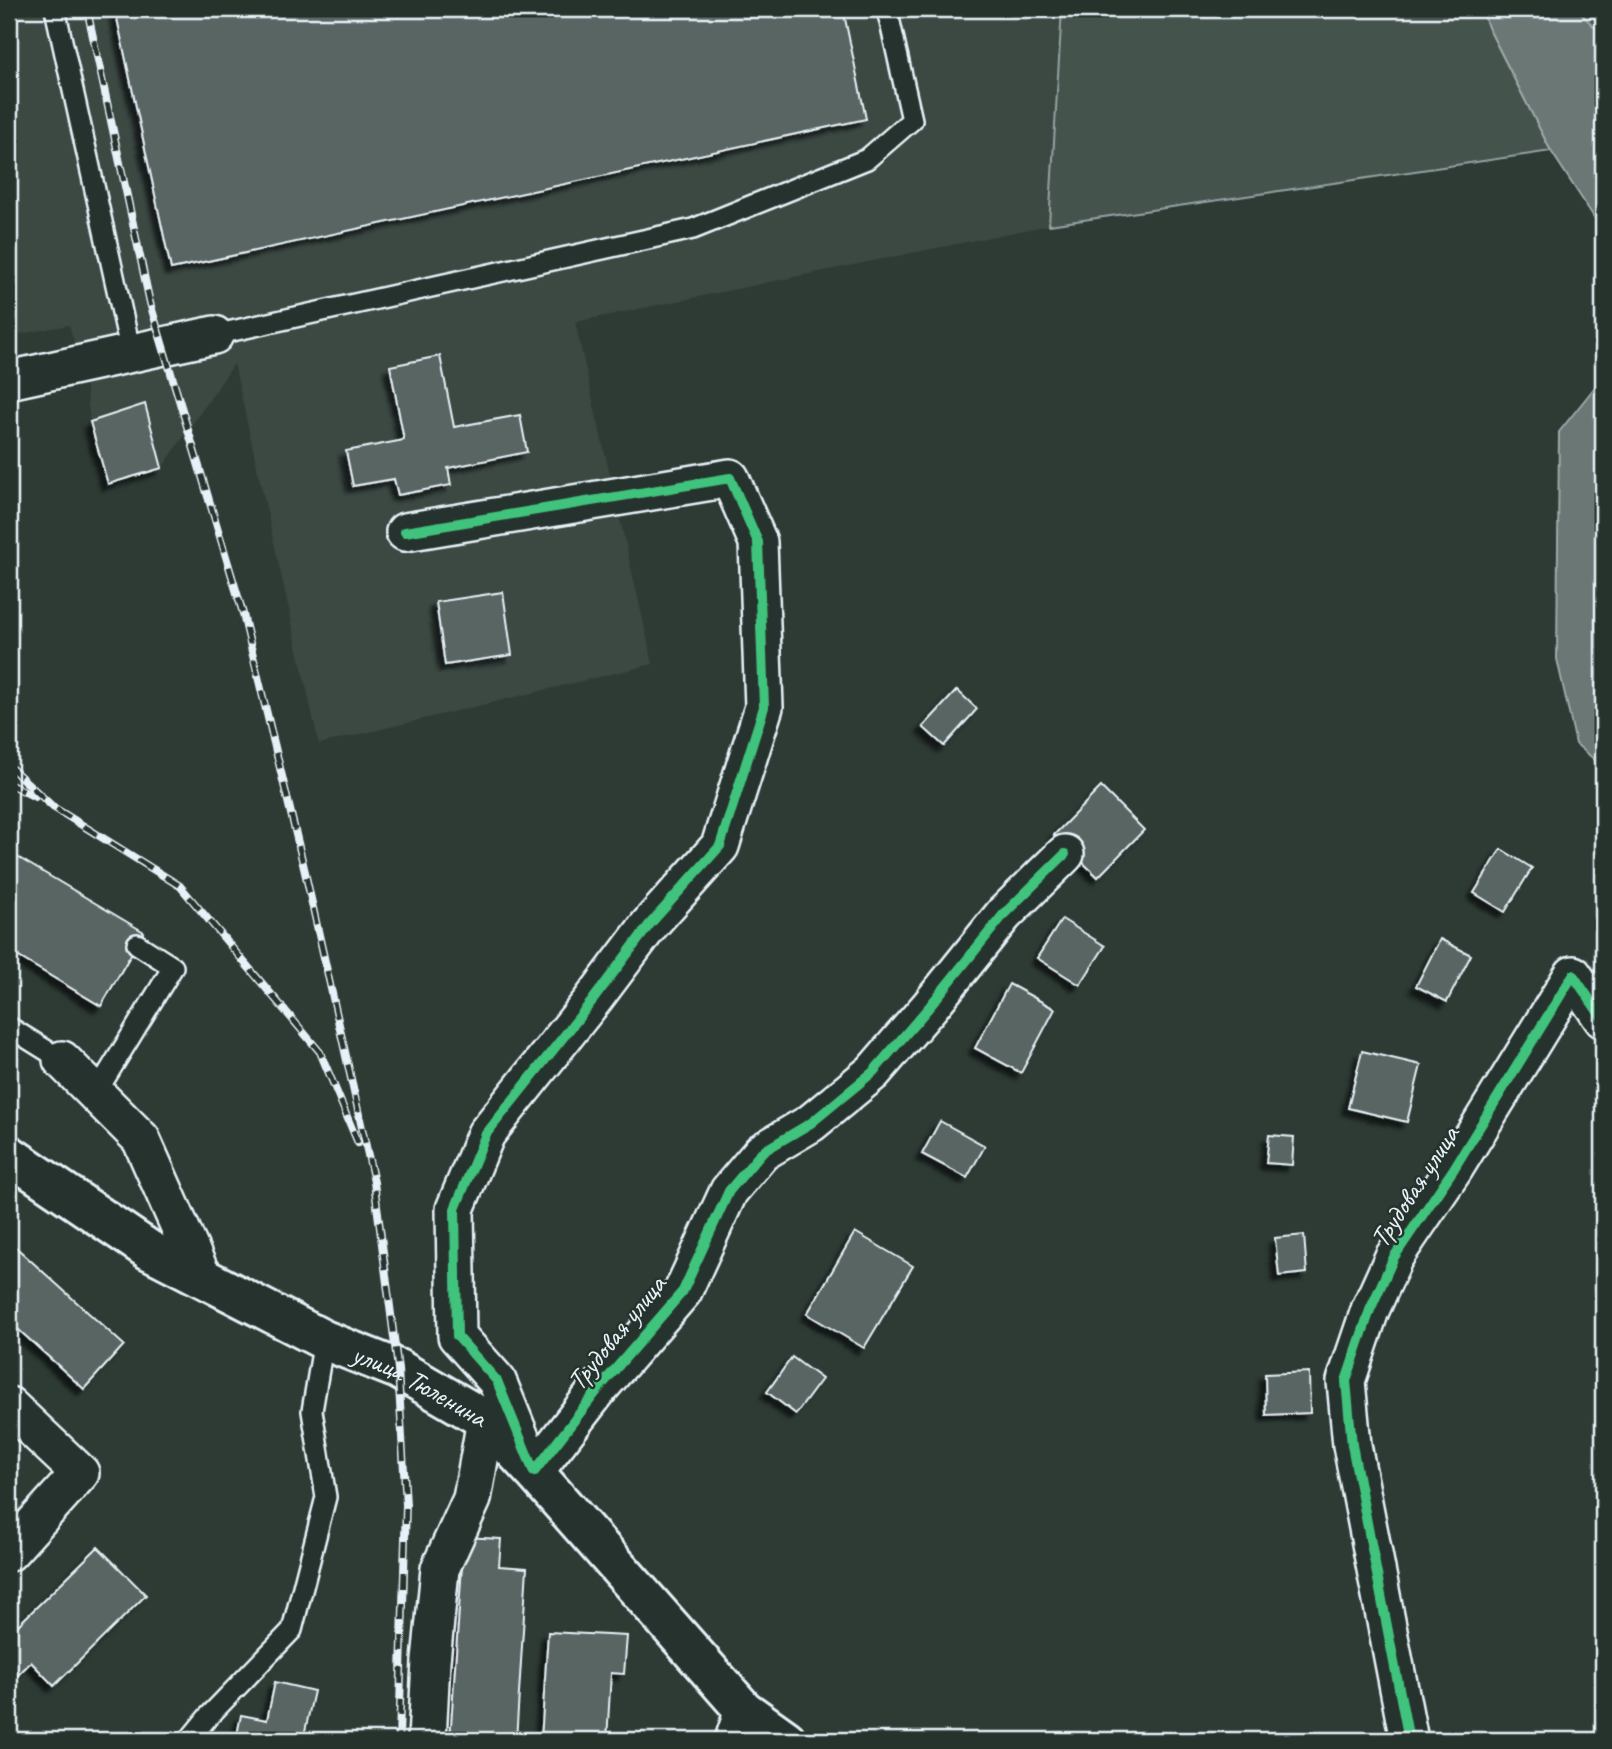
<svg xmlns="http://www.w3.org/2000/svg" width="1612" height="1749" font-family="Caveat,sans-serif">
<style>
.built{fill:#3b4843}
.green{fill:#45524e;stroke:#96a2a3;stroke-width:2}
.water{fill:#6b7775;stroke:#9da8a9;stroke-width:2}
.building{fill:#596563;stroke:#e8f1f8;stroke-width:2;filter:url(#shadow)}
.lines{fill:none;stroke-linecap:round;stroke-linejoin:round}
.lane-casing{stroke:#e8f1f8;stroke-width:24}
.street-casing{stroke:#e8f1f8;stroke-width:42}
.secondary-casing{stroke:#e8f1f8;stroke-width:44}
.lane{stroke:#26332d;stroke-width:19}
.street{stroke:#26332d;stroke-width:37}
.secondary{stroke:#26332d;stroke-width:38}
.rail-casing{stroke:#e8f1f8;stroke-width:8}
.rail{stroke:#26332d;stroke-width:5;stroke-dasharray:16;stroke-linecap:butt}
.cycleway-casing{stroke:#26332d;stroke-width:15}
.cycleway{stroke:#40c37c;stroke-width:10}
.labels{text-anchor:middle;stroke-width:5;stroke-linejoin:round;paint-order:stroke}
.street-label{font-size:28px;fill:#e8f1f8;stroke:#26332d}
</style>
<defs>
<filter id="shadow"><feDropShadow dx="-6" dy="6" stdDeviation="2" flood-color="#0009"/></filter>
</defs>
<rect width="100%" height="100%" fill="#2e3b35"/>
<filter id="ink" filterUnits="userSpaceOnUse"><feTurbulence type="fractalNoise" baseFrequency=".0143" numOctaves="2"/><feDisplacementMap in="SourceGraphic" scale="14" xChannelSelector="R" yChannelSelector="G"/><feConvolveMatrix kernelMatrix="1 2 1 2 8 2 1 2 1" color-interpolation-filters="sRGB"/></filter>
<g filter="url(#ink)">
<path class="built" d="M9 9H1062L1049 225 575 322 653 664 319 744 234 364 162 468 108 484 90 422 85 380 69 325 9 336Z"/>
<path class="green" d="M1062 9H1482L1488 27 1551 151 1049 225Z
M1552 9H1603V77Z"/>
<path class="water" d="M1482 9H1577L1603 36V231L1551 151 1488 27Z
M1603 377V773L1602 766 1576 744 1557 659 1559 432Z"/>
<path class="building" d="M115 9H843L866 119 171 269Z
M440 356 454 427 520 415 527 452 448 468 451 485 398 495 394 479 353 486 346 451 404 440 390 366Z
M145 404 162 468 108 484 90 422Z
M503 592 512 655 445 665 436 602Z
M957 690 977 709 944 746 923 727Z
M1101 787 1144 830 1098 877 1054 835Z
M1501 849 1532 868 1505 912 1474 893Z
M9 852 144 932 101 1006 9 951Z
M1062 919 1105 946 1080 985 1037 958Z
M1440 939 1471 955 1447 1002 1416 986Z
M1009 984 1055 1009 1021 1073 975 1048Z
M1362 1051 1421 1065 1407 1122 1348 1108Z
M940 1121 985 1146 967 1178 922 1154Z
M1269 1135 1294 1137 1292 1165 1266 1163Z
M855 1232 913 1266 864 1348 807 1314Z
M1304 1235 1307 1273 1279 1276 1275 1238Z
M9 1241 124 1345 84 1389 9 1321Z
M792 1357 822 1379 796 1414 767 1392Z
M1309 1372 1310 1413 1266 1415 1265 1374Z
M464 1537 501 1539 499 1566 527 1568 516 1740H450Z
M98 1547 146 1595 54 1686 31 1662 13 1680 9 1675V1634Z
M548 1632 627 1636 624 1674 611 1673 607 1740H541Z
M275 1682 314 1691 303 1740H236L241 1715 267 1720Z"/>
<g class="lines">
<defs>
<path id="lane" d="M55 9 131 353
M214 335 693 229 867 159 912 120 887 9
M9 1027 62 1060
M96 1093 173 967 137 944
M189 1740 207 1718 292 1630 326 1497 312 1411 324 1340"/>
<path id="street" d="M9 380 214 335
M405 532 730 478 758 542 764 707 720 846 650 924 592 1001 486 1134 455 1209 457 1336 497 1381 534 1472 600 1387 683 1291 729 1191 762 1152 811 1123 873 1072 930 1006 1004 914 1065 854
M62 1060 141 1139 202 1277
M9 1406 80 1473 9 1552
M427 1740 431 1661 440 1569 472 1499 486 1420
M734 1740 744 1710
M1409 1740 1352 1445 1346 1381 1370 1310 1394 1257 1453 1170 1573 975 1603 1019"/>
<g id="secondary">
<path id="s1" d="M9 1155 149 1250 324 1340 398 1369 486 1420 534 1472 744 1710 786 1740"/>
</g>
</defs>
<use href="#lane" class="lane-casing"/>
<use href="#street" class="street-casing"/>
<use href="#secondary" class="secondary-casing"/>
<use href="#lane" class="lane"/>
<use href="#street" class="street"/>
<use href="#secondary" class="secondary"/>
<defs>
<path id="rail" d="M87 9 150 303 242 610 305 872 374 1182 398 1369 406 1505 399 1740
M9 766 53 807 180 886 320 1052 358 1143
M9 784 35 797"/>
</defs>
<use href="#rail" class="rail-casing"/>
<use href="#rail" class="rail"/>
<defs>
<path id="cycleway" d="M405 532 730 478 758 542 764 707 720 846 650 924 592 1001 486 1134 455 1209 457 1336 497 1381 534 1472 600 1387 683 1291 729 1191 762 1152 811 1123 873 1072 930 1006 1004 914 1065 854
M1409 1740 1352 1445 1346 1381 1370 1310 1394 1257 1453 1170 1573 975 1603 1019"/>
</defs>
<use href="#cycleway" class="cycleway-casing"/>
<use href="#cycleway" class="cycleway"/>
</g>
</g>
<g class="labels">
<g class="street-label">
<text transform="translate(1414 1186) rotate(-57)" y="10">Трудовая улица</text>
<text transform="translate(616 1332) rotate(-51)" y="10">Трудовая улица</text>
<text dy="10" stroke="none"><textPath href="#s1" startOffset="472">улица Тюленина</textPath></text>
</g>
</g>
<rect width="1612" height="1749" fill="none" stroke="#26332d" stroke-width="35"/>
<rect x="18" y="18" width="1577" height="1714" fill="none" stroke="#e8f1f8" stroke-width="2.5" filter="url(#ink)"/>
</svg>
